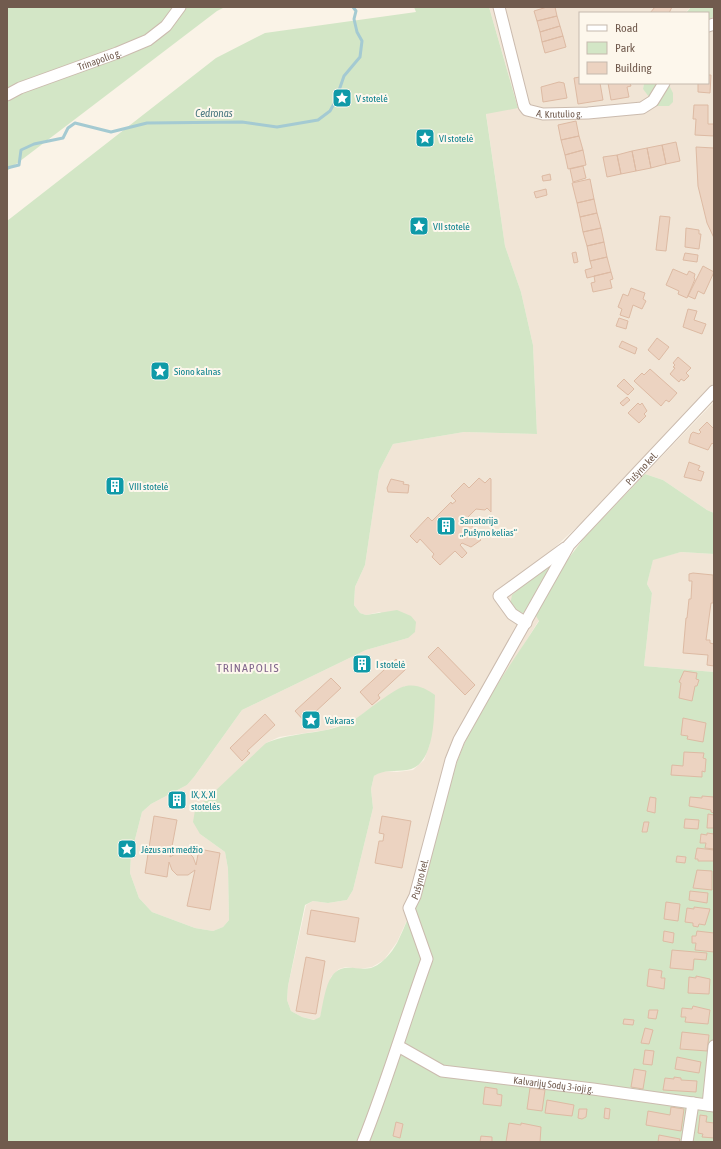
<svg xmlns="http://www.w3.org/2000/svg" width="721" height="1149" font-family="'Asap Condensed',sans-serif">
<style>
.residential{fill:#f1e5d6}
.green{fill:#d3e6c6}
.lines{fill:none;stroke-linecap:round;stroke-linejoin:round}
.stream{stroke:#a4cad2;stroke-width:3}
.building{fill:#ecd3c1;stroke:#ddbaa3}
.minor-casing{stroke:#cbbbae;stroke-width:13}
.minor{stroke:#fff;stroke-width:11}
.labels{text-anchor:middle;stroke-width:4;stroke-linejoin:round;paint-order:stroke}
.street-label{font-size:10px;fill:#715b4e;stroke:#fdf7ec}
.culture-label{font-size:10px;fill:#0d838f;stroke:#fdf7ec;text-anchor:start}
.water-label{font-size:11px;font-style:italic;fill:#4a7781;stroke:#fdf7ec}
.quarter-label{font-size:12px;letter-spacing:1px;fill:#80668c;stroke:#fdf7ec}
</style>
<rect width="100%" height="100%" fill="#faf3e7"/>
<path class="residential" d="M489 7H691L685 13H580V83H644L643 89 664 105 669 106 668 83H708V19L714 17V383L580 524 553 549 565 563 539 620 473 727 457 761 417 898 397 942 384 960 372 967 359 969 346 967 339 969 331 977 320 1017 315 1020 302 1017 291 1011 287 1000 288 986 306 905 313 901 328 903 347 900 353 890 373 808 371 789 374 776 381 771 397 772 413 770 424 760 430 744 405 686 352 721 326 730 279 737 266 743 200 834 225 852 228 869 229 920 223 927 213 931 195 928 152 912 139 898 130 873 131 855 142 812 151 804 187 785 194 777 242 710 366 650 408 638 380 612 366 615 360 613 354 605 355 587 365 565 379 471 393 444 464 432 537 434 533 345 521 292 505 246 486 113 518 107Z
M714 402V513L707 510 663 480 645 474Z
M681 552 714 554V672L644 666 652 593 647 584 653 559Z"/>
<path class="green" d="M7 7H225L217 11 7 171Z
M414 7H489L518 108 486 114 505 246 521 292 533 345 537 434 464 432 393 444 379 471 365 565 355 587 354 605 360 613 366 615 397 610 411 616 416 622 415 632 408 638 366 650 242 710 194 777 187 785 151 804 142 812 131 855 130 873 139 898 152 912 195 928 213 931 223 927 229 920 228 869 225 852 200 834 193 822 195 810 266 743C294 731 326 735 352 721 364 714 395 687 406 686 418 684 426 689 435 695 434 717 435 766 407 770 395 772 384 769 374 776L371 789 373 808 353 890 347 900 328 903 313 901 305 905 288 986 287 1000 291 1011 302 1017 314 1020 320 1017C323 1004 325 986 332 976 343 962 356 971 371 968 382 965 394 950 398 941 426 884 435 821 457 762 475 712 511 665 539 621L535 614 565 563 584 538 645 474 663 480 707 510 714 513V554L681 552 653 560 647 584 652 593 644 666 714 672V1142H7V221L216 58 265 33 416 12Z
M691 7H714V17L708 19V13H686Z
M644 83H668L673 93V102L669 106H656L643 89Z
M548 567 551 570 525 613 514 612 510 605 512 595 543 569Z"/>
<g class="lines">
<path class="stream" d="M7 168 19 165 21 150 34 144 63 138 68 128 75 123 111 132 147 123 242 122 277 127 318 120 330 111 335 102 344 76 360 57 362 41 357 32 354 19 356 11 353 7"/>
</g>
<path class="building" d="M547 7H555L557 16 537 21 534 11Z
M655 7H672L669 13H650Z
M557 16 560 26 540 32 537 21Z
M560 26 563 36 542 42 540 32Z
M563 36 566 47 545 53 542 42Z
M708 75H711L710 93 698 92V83H708Z
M580 77V83H600L603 100 578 104 574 78Z
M559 82 564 83 567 98 543 102 541 87Z
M608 83H630L631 86 627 87 629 97 611 100Z
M694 105H708V124H714V136L695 135 696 119H693Z
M576 121 579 136 561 140 558 125Z
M579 136 583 150 565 155 561 140Z
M676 142 680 161 666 164 662 145Z
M662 145 666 164 651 168 647 148Z
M696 147 714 148V238L707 223 698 186Z
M647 148 651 168 636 171 632 151Z
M583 150 586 165 568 169 565 155Z
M632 151 636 171 621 174 617 155Z
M617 155 621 174 607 177 603 157Z
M583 166 586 178 573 182 570 169Z
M550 174 551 180 543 181 542 176Z
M590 179 594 199 577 203 572 183Z
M546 189 547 195 536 198 534 192Z
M594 199 597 213 580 217 577 203Z
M597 213 601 228 583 232 580 217Z
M660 216 670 217 666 251 656 250Z
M601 228 604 242 587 246 583 232Z
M686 228 699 230V234H701L699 249 685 247Z
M604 242 607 257 590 261 587 246Z
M576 252 578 262 574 263 572 253Z
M685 253 698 255 697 262 683 260Z
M607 257 611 272 587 278 585 270 592 268 590 261Z
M703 266 714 272 704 294 698 291 695 299 688 296Z
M673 269 687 275 689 271 695 274 694 278 695 279 687 298 678 294 679 291 666 285Z
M611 272 613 279 610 280 612 288 593 292 591 283 595 282 594 276Z
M631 288 645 293 643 299 646 301 642 309 633 305 629 318 620 315 622 309 618 307 623 294 628 296Z
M688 309 697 311 694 320 706 324 702 334 683 327Z
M619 318 628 321 626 329 616 326Z
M657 338 669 347 659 360 648 350Z
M622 341 637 348 635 354 619 347Z
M678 357 691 368 686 373 689 376 684 381 681 379 679 382 670 374 675 368 673 367 675 365 673 363Z
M650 369 677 393 669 402 666 400 661 406 634 381 642 373 644 375Z
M624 379 634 389 628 395 617 386Z
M627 397 630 400 623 406 620 403Z
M638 403 640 405 642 403 647 411 644 414 646 416 639 423 628 413Z
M707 422 714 429V445L712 443 708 450 689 443V441L691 434 693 432 699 434 701 432 699 430Z
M689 462 700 466 698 470 704 472 701 481 684 477Z
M479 478 485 483 490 478 491 479V512L487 508 485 510 476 509 465 520 477 531 474 534 481 540 471 547 462 543 460 545 467 553 462 558 455 551 440 565 432 557 434 554 420 539 417 543 410 536 428 517 432 521 451 502 452 504 456 501 451 496 464 483 469 488Z
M391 479 404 482 403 484 409 485 408 493 388 492 387 488Z
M693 573 713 575V603H711L706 640H710V643L714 644V666L707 665 708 655 683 653 686 618H687L689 599H691L692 581H689V574Z
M438 647 475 685 465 695 428 657Z
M362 659 367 664 363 669 357 665Z
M396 659 406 669 378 695 380 698 372 705 360 692Z
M684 671 697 673 696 679 699 680 697 686H695L692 701 679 698 681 683 679 682Z
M331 678 341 688 313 714 315 717 307 724 295 711Z
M265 714 275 725 247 751 250 753 242 761 230 748Z
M683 718 706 723 703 742 687 739 688 736 681 735Z
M684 752 704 753 703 758 706 759 705 772 702 771V777L671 775 672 765 683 766Z
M702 796 714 797V813L711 812V810L689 806 690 797 702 798Z
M650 797 656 798 655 813 647 811Z
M708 814 714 815V828H707Z
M154 816 177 820 170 857 180 851 188 852 193 857 196 865 199 849 220 853 210 910 187 906 195 870 188 875H177L172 870 169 862 167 877 145 873Z
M382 816 411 821 402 868 375 863 379 841H383L384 834 379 833Z
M685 819 699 820 698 829 684 828Z
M644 822H649L647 832H642Z
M707 833 714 834V849L705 848 706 843H700L701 834 707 835Z
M697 848 714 850V861H698V859H695Z
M677 856 686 857 685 863 676 862Z
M697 870 712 871V890L693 888Z
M690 891 708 893 707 903 689 900Z
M666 902 680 904 678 921 664 919Z
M694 907 710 909 705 925 699 924 698 927 693 926V923L685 922 687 908 694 909Z
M311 910 359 918 355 942 307 934Z
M664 931 674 933 673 943 663 941Z
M697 931 714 933V952L695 950 696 943H692V936H696Z
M672 950 707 953 706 960 694 959 693 970 670 968Z
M306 957 325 961 316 1014 296 1011Z
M649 969 662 971 661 978H665L664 989 647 986Z
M696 976 710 979 709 994 688 993 689 977 696 978Z
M693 1006 710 1010 708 1024 685 1022 686 1017H681L682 1008 692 1009Z
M649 1010H658L656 1019 648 1018Z
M624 1019 634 1020 633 1025 623 1024Z
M645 1028 653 1030 649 1044 641 1043Z
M682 1032 709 1035 707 1051 680 1049Z
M645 1050 654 1051 652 1065 643 1064Z
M677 1057 701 1062 699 1073 675 1069Z
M634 1069 646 1071 643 1089 631 1087Z
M674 1077 681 1078V1080L697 1081 696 1092 663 1090 665 1078 674 1079Z
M485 1087 497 1089V1094L502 1095 501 1106 483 1104Z
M530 1088 545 1090 542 1111 527 1109Z
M547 1100 574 1105 572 1116 545 1113Z
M671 1107 684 1109 681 1131 646 1125 648 1111 670 1115Z
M605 1108 610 1109 609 1119 604 1118Z
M579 1109H587L586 1117 582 1119 578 1118Z
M700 1115 707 1116 706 1122 714 1123V1138L702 1137 703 1134 698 1133Z
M396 1122 403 1124 400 1138 393 1136Z
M509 1123 521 1125V1123L541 1127 540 1142H506Z
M659 1135 680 1139 679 1142H658Z
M481 1136 492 1137V1142H480Z"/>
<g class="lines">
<defs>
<g id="minor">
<path id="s1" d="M499 7 524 106 527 110 543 114 588 113 642 108 653 101 664 83"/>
<path d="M708 26 714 24"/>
<path id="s2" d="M7 95 20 88 117 53 148 40 166 26 180 7"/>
<path d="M526 623 512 614 499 596 565 548"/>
<path id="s3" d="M398 1046 442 1071 593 1089 714 1106"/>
<path d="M708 1105 714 1046"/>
<path id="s4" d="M363 1142C387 1082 405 1020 427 959L409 908 415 896 451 760 459 740 569 545 714 391"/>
<path d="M687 1142 693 1103"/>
</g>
</defs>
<use href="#minor" class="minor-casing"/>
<use href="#minor" class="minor"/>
</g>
<defs>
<symbol id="sight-square" viewBox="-11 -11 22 22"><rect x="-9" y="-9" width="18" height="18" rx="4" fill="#0f9aa8" stroke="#fdf7ec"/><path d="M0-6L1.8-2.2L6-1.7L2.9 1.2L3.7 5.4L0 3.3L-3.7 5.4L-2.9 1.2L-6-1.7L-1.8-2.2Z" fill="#fff"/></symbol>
<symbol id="building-square" viewBox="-11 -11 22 22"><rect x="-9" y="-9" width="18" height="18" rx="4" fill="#0f9aa8" stroke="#fdf7ec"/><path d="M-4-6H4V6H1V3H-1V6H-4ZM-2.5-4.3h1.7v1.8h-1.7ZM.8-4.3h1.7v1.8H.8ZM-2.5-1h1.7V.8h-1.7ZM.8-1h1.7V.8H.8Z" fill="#fff"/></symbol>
</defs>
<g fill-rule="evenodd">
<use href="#sight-square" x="331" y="87" width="22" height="22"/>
<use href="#sight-square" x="414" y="127" width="22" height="22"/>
<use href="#sight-square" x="408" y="215" width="22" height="22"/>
<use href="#sight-square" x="149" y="360" width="22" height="22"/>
<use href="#building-square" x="104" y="475" width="22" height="22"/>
<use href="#building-square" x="435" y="515" width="22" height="22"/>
<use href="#building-square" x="351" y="653" width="22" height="22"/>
<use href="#sight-square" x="300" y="709" width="22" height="22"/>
<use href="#building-square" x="166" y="789" width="22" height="22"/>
<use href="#sight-square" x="116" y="838" width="22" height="22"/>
</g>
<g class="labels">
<g class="street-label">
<text dy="4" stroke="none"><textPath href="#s2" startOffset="99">Trinapolio g.</textPath></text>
<text dy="4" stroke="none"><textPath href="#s1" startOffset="140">A. Krutulio g.</textPath></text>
<text dy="4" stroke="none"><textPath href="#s4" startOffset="753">Pušyno kel.</textPath></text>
<text dy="4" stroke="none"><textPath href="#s4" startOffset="279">Pušyno kel.</textPath></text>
<text dy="4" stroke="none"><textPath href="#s3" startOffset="163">Kalvarijų Sodų 3-ioji g.</textPath></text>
</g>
<g class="culture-label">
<text x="356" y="102">V stotelė</text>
<text x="439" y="142">VI stotelė</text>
<text x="433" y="230">VII stotelė</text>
<text x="174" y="375">Siono kalnas</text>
<text x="129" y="490">VIII stotelė</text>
<text x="460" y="524">Sanatorija<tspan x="460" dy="12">„Pušyno kelias“</tspan></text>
<text x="376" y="668">I stotelė</text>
<text x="325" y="724">Vakaras</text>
<text x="191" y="798">IX, X, XI<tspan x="191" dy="12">stotelės</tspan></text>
<text x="141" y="853">Jėzus ant medžio</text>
</g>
<g class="water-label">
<text x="214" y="117">Cedronas</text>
</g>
<g class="quarter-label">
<text x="248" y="672">TRINAPOLIS</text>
</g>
</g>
<rect width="721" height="1149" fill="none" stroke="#715b4e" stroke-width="16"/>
<rect x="579" y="12" width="130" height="72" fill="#fdf7ec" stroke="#c5b9ad"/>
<rect x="587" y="25" width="20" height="6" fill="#ffffff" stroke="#c5b9ad"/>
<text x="615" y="32" font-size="12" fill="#715b4e">Road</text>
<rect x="587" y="42" width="20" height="12" fill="#d3e6c6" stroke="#c5b9ad"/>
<text x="615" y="52" font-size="12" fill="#715b4e">Park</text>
<rect x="587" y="62" width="20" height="12" fill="#ecd3c1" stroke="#c5b9ad"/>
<text x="615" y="72" font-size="12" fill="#715b4e">Building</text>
</svg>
